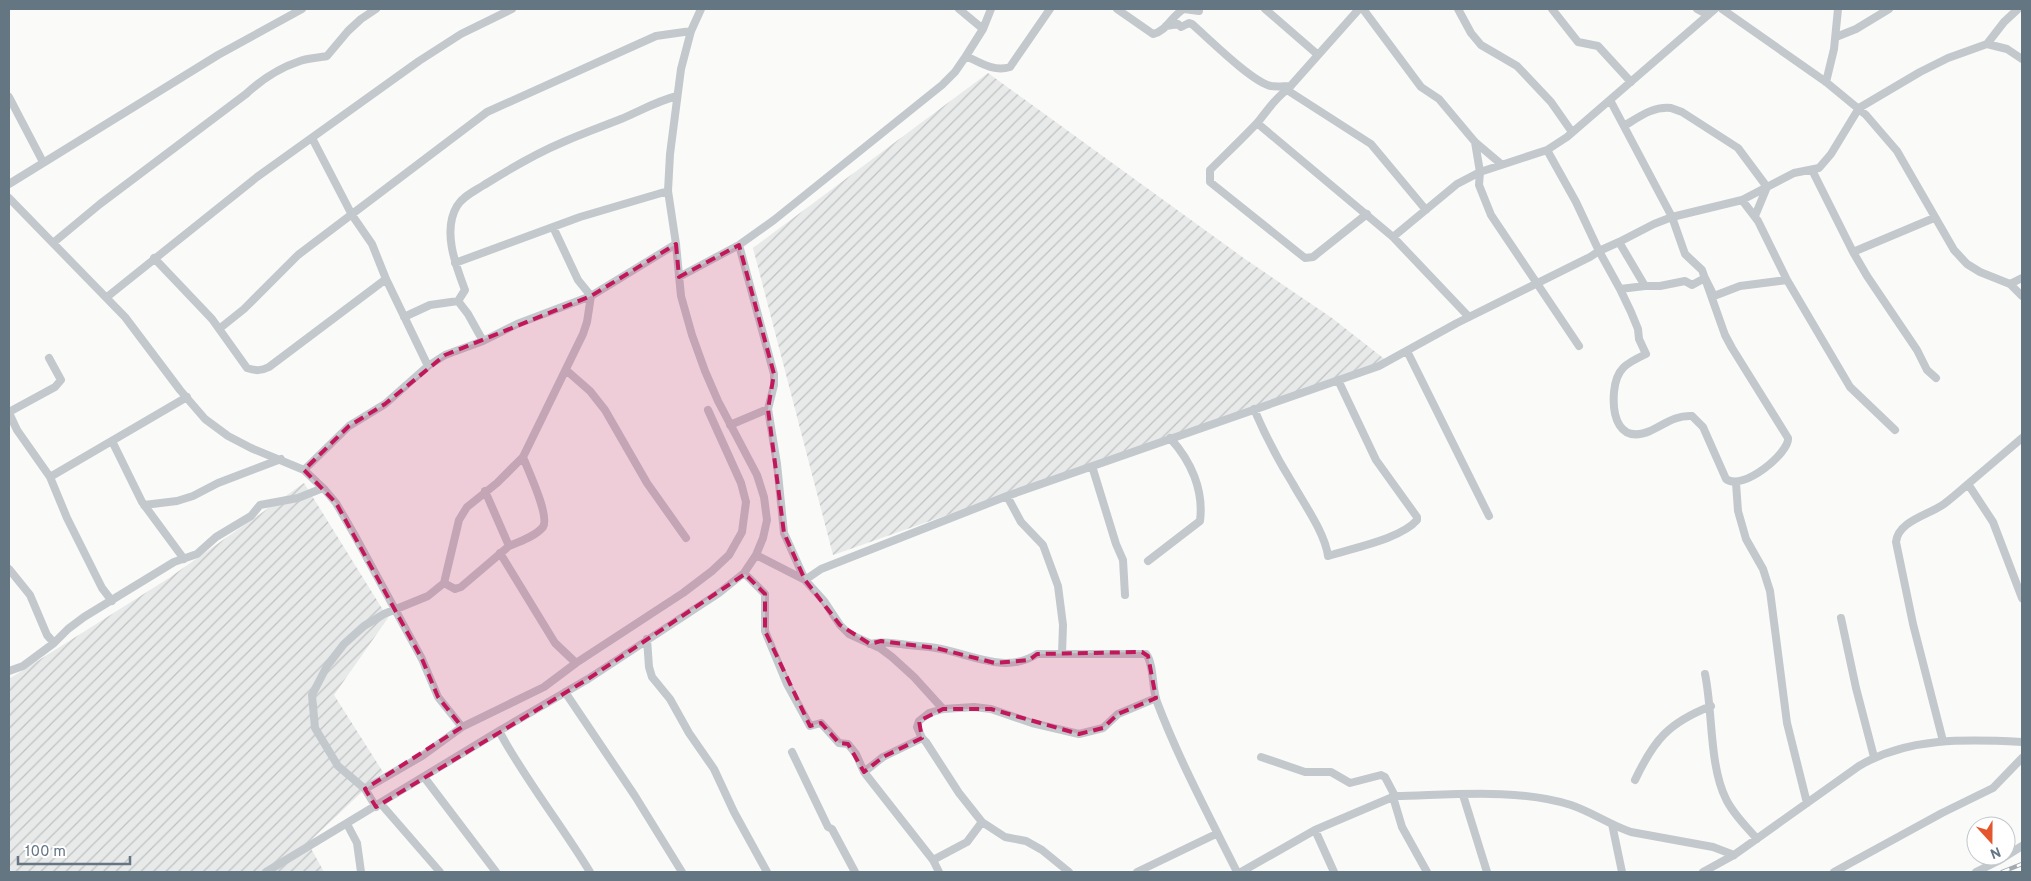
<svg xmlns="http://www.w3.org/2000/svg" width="2031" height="881" font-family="Overpass,sans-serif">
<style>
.industrial{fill:url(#industrial-furrows)}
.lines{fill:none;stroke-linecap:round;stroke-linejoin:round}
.street{stroke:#c3c8cc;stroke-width:8}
.rail-casing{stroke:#a2aab0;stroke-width:4.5}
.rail{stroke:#fff;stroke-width:2.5;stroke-dasharray:8;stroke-linecap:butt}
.marked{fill:#c2185b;fill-opacity:0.2;stroke:#c2185b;stroke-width:4;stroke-dasharray:10 6;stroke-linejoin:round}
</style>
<defs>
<pattern id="industrial-furrows" width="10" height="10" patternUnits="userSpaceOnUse" patternTransform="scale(1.25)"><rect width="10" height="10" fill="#e8e9e9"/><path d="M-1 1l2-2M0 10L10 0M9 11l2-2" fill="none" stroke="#c0c1c2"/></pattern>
</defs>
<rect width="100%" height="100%" fill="#fafaf8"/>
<path class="industrial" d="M988 73 1245 259 1332 318 1387 361 833 555 753 248Z
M304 483 388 618 334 695 383 772 308 843 324 872H9V679L169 578Z"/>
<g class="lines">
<path class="street" d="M959 9 983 29
M1117 9 1153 34C1167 31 1172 15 1184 9
M1184 9 1199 11
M1265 9 1317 54
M1359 9 1287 90C1276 97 1267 111 1258 122 1243 138 1226 154 1210 170V182L1305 258 1313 257 1367 214
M1363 9 1421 87 1439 99 1475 142 1501 164
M1458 9 1471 33 1481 45 1517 66 1551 102 1572 132
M1552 9 1578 42 1598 46 1631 82
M1697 9 1708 15
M1722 9 1826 82 1866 115 1897 151 1954 250 1967 264 1980 272 2010 284 2022 296
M1166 26 1178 24 1181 27 1189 23 1192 24C1208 38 1252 82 1271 86 1277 87 1284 86 1290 86
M1836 37 1856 29 1889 9
M1987 44 2004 22 2018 9
M966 56 983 29 991 9
M1826 82 1834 49 1838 9
M1287 90 1371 144 1426 210
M9 97 43 162
M1610 100 1672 217 1685 254 1702 270 1725 335 1732 348 1788 438C1790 452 1743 492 1726 479L1703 427 1692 416C1675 415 1665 424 1650 431 1619 444 1612 416 1614 392 1616 368 1627 363 1646 354L1639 339 1638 329 1631 312 1620 289
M1257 123 1393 237 1469 317
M1624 126C1639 117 1653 106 1671 108L1682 112 1738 148 1767 187 1755 216
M312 138 352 215 372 244 386 279 428 366
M1475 142 1480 172 1479 185 1491 215 1579 346
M1812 170 1853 252 1867 276 1917 350 1927 370 1936 378
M9 184 218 55 302 9
M9 198 125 317 180 390 205 419 228 436 251 448 304 470 325 490 336 503 354 534 422 659 438 697 462 727
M1742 200 1758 221 1787 280 1850 387 1895 430
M1393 237 1457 184 1480 172 1547 150
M1619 242 1654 224 1672 217 1742 200 1794 173 1819 168 1831 154 1859 108 1920 72 1948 58 1987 44 2007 49 2022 59
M53 243 100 204 246 94C262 79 279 68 300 61 308 58 318 58 327 56L348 31 361 19 376 9
M739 245 774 374V385L768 409 777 464 784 533 805 580 824 601 840 625 849 634 880 648 892 657 914 677 943 709
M1853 252 1934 218
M154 258 212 319 247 368C256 371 261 371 269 367L386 279
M455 263 580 217 668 191
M679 277 739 245 774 220 942 85 955 72 966 56C981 63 994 72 1010 67L1050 9
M2010 284 2022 278
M1645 286 1620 289 1599 251 1619 242 1645 286H1660L1685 281 1692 285 1705 278 1714 296 1740 286 1787 280
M107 297 257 177 419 61 461 34 512 9
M404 317 430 305 458 301
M219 329 244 309 298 255 487 112 656 36 691 31
M483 341 468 314 458 301 465 290C456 266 442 231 457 206 463 196 475 191 484 185 508 170 535 154 561 143 581 134 601 127 621 119 640 111 657 101 677 96
M1407 351 1489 516
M566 370 590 391 605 410 647 483 686 538
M1254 409C1265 435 1278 460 1293 484 1304 504 1325 533 1328 556 1352 548 1401 539 1417 520V517L1376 460 1338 380
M9 412 55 387 61 380 49 358
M9 413 17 430 50 477 67 518 102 588 112 601
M730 425 768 409
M2022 438 1968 484 1993 522 2022 598
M112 441 142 502 184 559
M1092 466 1116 544 1123 560 1125 595
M304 470 349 426 385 404 428 366 445 355 483 341 517 324 591 296 676 244
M50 477 187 397
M1736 483 1738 511 1746 539 1763 569 1770 591 1787 723 1807 803
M1007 496 1021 522 1043 545 1058 586 1063 625 1062 654
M144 505 177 501 193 496 218 483 281 459
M509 546C519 542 536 536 543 527 550 516 528 470 523 457
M500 553 555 643 576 663
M756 555 805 580
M1148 561 1200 521C1204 490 1191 461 1170 438
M9 569 30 595 47 635 54 643 23 666 9 671
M744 573 765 594V631L787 684 810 726 821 723 839 743 848 744 856 754 864 772 933 860 939 872
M805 580 821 569 1007 496 1379 366 1457 323 1590 257 1599 251 1576 202 1547 150 1567 137 1715 9
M444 583 455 589 461 587 509 546 485 491
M1841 618 1856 688 1874 757
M647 639 649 667 652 677 670 699 689 733 714 769 734 812 767 872
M54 643 68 629 84 617 174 562 197 554 216 537 251 516 260 505 298 498 323 488
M870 644C881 641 889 643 901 644 912 646 924 646 936 648 969 653 1005 675 1037 654H1146C1154 663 1152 689 1157 702 1179 760 1209 816 1237 872
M1705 674C1713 712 1709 765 1726 799 1733 814 1746 826 1757 839
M565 692 635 796 682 872
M499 731C526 781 561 824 590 872
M1943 741 1913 624 1896 542C1898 521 1929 515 1944 504 1952 498 1960 491 1968 484
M792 752 828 827 832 829 855 872
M1261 757 1305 772H1331L1350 783 1381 775 1385 777 1395 796C1451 795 1518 788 1571 805 1592 812 1610 825 1631 832L1713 847 1734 855
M864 772 883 757 922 738
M424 777 496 872
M1635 780C1654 740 1668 723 1711 706
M365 789 422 756 462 727 544 687 576 663 683 593 712 571 729 555 742 532 746 502 741 483 708 410
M1463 795 1487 872
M1393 797 1402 827 1427 872
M381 804 440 872
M376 807 365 789 338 766 315 728 312 695 327 666 344 644 364 626 384 614 428 596 444 583 459 520 467 507 497 483 523 457 583 334 587 322 591 296 578 280 553 227
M982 822 959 793 926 742 922 738 917 727 919 721 929 713 943 709 974 707 991 709 1032 723 1079 734 1103 728 1118 714 1156 698
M347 824 357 843 361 872
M1612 824 1622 872
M1315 830 1334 872
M933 860 967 842 982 822 1005 837 1026 841 1042 850 1069 872
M266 872 499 731 588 679 719 593 744 573 756 555 763 538 767 520 764 497 757 475 718 401 705 371 692 335 681 296 676 244 668 191 670 154 681 69 691 31 701 9
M1137 872 1216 834
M1241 872 1315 830 1395 796
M1703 872 1734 855 1859 766C1908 737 1967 739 2022 742
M1834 872 1942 813 1993 788 2022 758
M1976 872 1998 861 2022 846"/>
<defs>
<path id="rail" d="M2002 872 2022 864"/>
</defs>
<use href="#rail" class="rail-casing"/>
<use href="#rail" class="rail"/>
</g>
<path class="marked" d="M676 244 679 277 739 245 774 374 768 409 784 533 805 580 840 625 870 644 881 641 936 648 995 663 1029 660 1037 654 1142 652 1148 656 1156 698 1118 714 1103 728 1079 734 991 709H943L919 721 922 738 883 757 864 772 848 744 839 743 821 723 810 726 765 631V594L745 574 588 679 376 807 365 789 462 727 438 697 422 659 336 503 304 470 349 426 385 404 445 355 591 296Z"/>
<rect width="2031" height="881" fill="none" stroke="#657683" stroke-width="20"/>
<g transform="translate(1991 841) rotate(159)"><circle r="24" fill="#ffffff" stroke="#c1c8cd"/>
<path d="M0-4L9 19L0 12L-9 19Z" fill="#e4572e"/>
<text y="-8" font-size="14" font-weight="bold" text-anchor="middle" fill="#657683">N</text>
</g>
<path d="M18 856v8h112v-8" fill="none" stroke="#657683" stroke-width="2.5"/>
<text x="25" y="856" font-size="15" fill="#657683" stroke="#ffffff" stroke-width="4" paint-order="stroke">100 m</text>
</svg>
